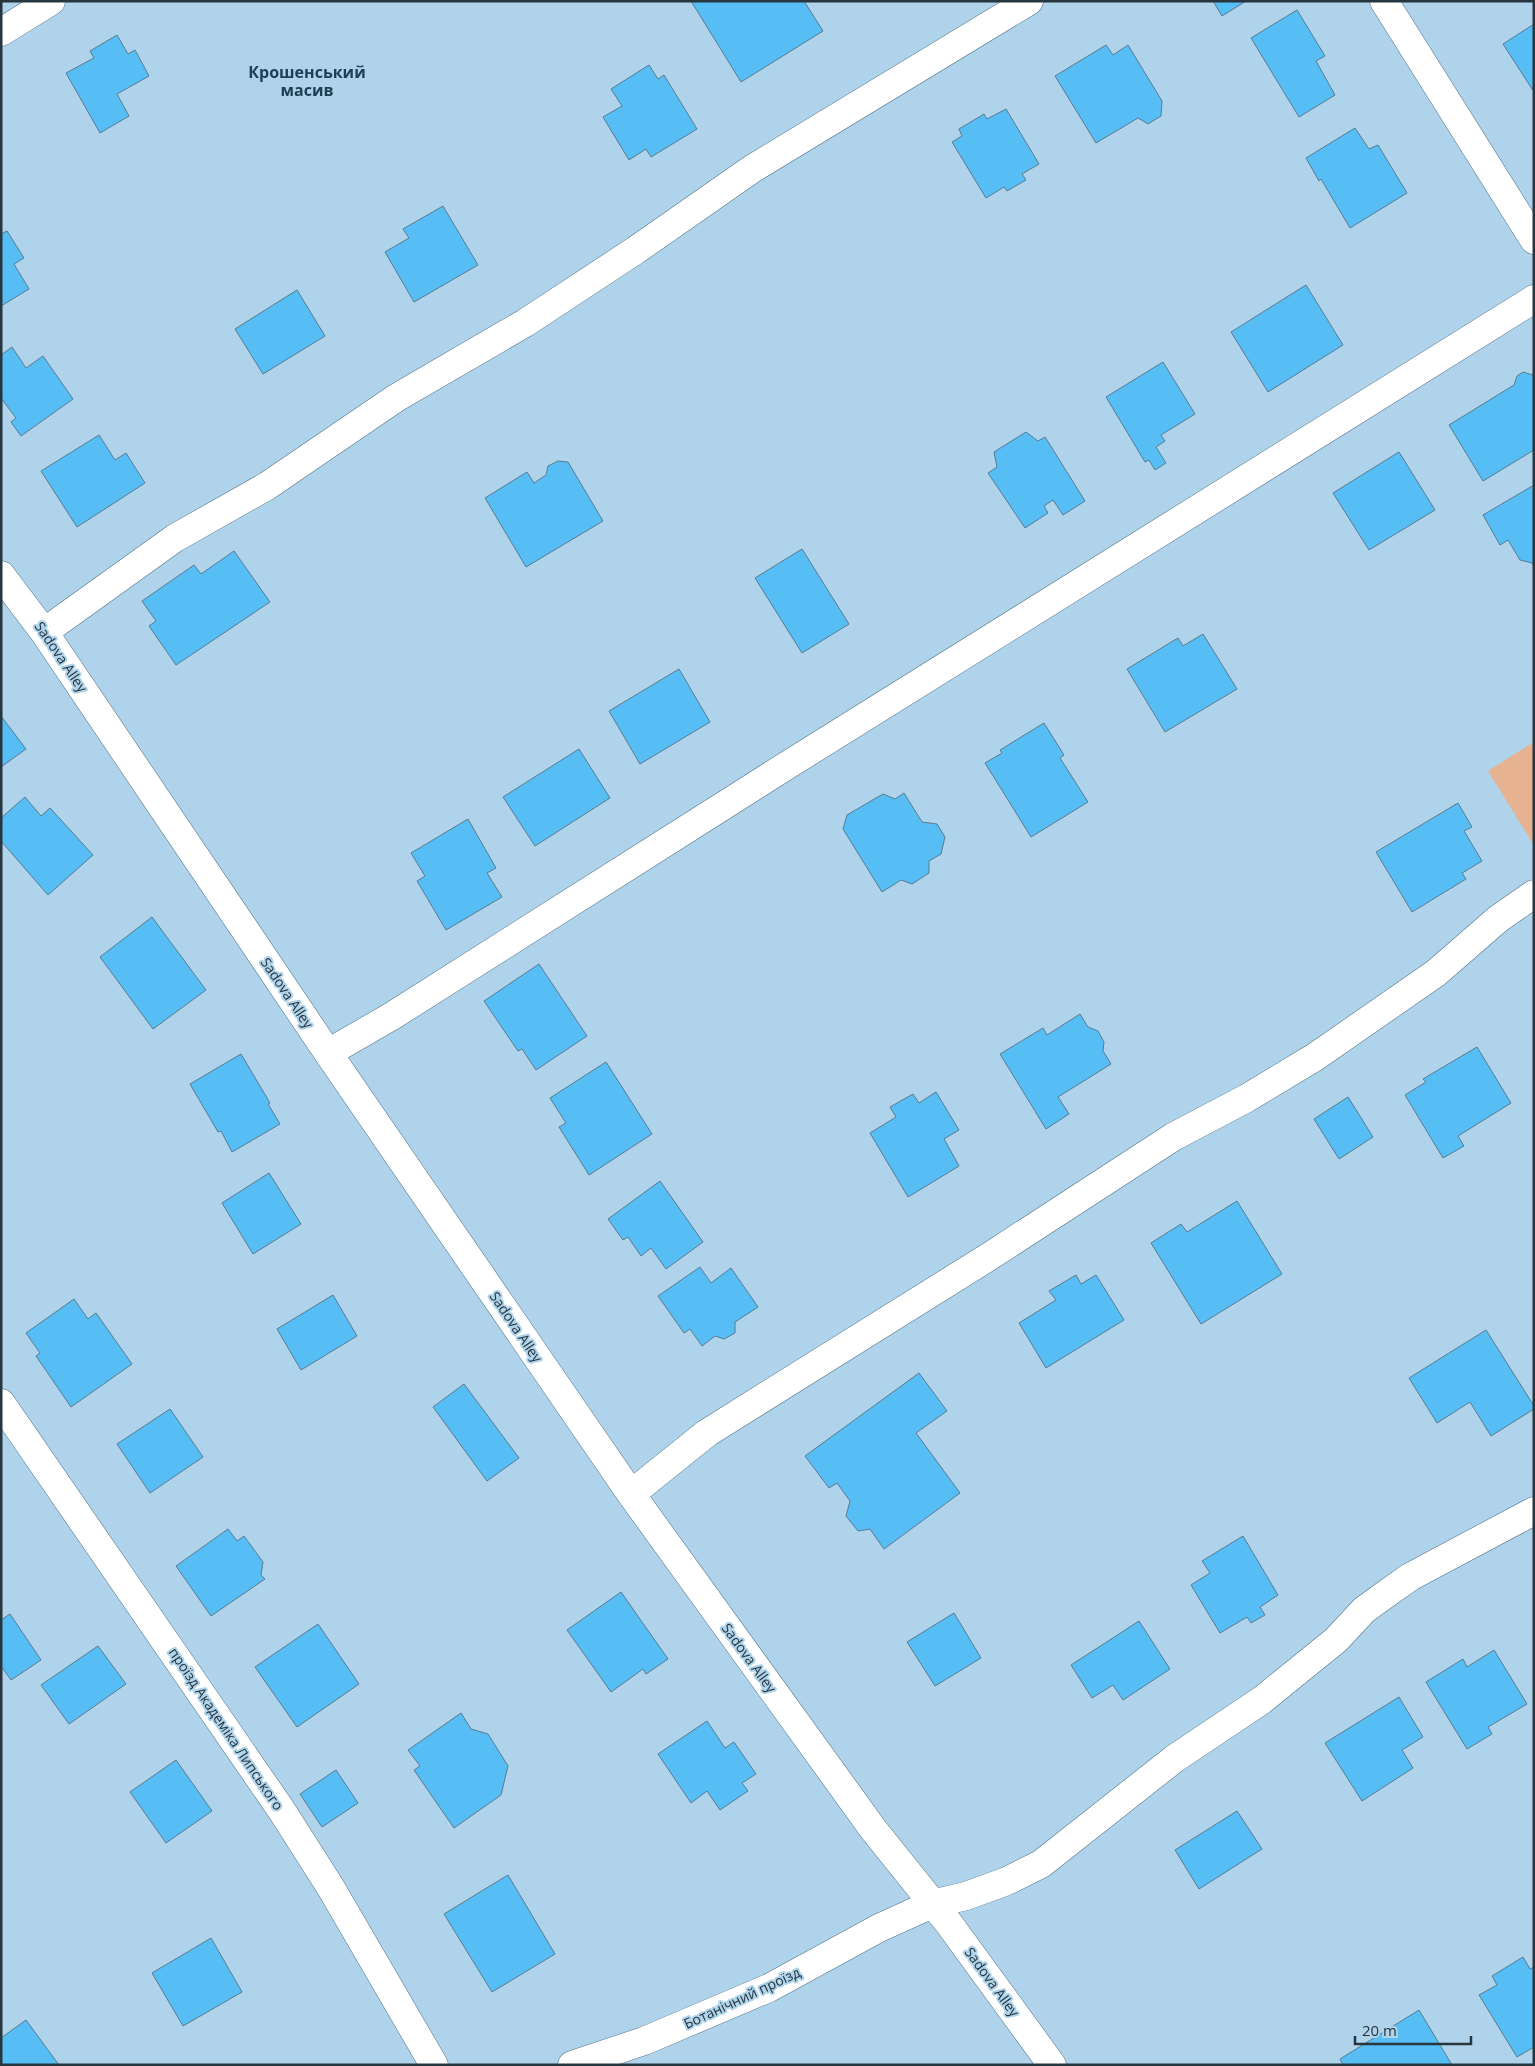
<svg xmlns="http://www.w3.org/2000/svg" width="1535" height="2066" font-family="'Open Sans',sans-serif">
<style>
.green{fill:#e6b290}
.building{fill:#57bef5;stroke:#587b90}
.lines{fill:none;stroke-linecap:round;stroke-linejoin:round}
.minor-casing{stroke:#507388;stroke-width:29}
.minor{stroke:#fff;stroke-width:28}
.labels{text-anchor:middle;stroke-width:4;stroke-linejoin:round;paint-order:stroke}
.street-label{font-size:14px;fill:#26353e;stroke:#aed3ea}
.quarter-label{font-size:16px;font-weight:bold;fill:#1e4053;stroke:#aed3ea}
</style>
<rect width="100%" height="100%" fill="#aed3ea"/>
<path class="green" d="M1534 742V845L1488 771Z"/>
<path class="building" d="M691 1H804L823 31 741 82Z
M1213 1H1246L1222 16Z
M1297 10 1325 56 1316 61 1335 95 1299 117 1251 38Z
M1534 24V92L1503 44Z
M117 35 128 54 135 50 149 76 117 94 129 116 100 133 66 73 94 58 90 51Z
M1106 45 1113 55 1128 45 1162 101 1161 116 1148 124 1138 118 1096 143 1055 76Z
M649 65 658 79 664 75 697 129 651 157 646 149 629 160 603 117 622 106 611 89Z
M1006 109 1039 164 1022 174 1026 180 1007 191 1004 187 986 198 952 142 962 136 959 129 984 114 987 119Z
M1355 128 1369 149 1378 145 1407 193 1350 228 1321 179 1319 181 1306 158Z
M443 206 478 265 414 302 385 252 409 238 403 229Z
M7 231 24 258 14 264 29 289 1 306V234Z
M1306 285 1343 345 1268 392 1231 332Z
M297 290 325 336 263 374 235 329Z
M12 347 26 368 43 356 73 399 21 436 11 422 16 418 1 398V355Z
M1163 362 1195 414 1161 435 1165 441 1156 447 1166 463 1155 470 1149 460 1145 462 1106 397Z
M1523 372 1533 375 1534 378V450L1483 481 1449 425 1514 385 1517 376Z
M1026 432 1038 441 1045 437 1085 501 1063 515 1053 500 1044 506 1048 513 1025 528 988 473 997 467 994 452Z
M99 435 115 460 126 453 145 483 77 527 41 471Z
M1399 452 1435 510 1369 550 1333 493Z
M558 461 568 462 603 521 526 567 485 498 527 472 534 483 546 475 548 466Z
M1534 485V566L1532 563 1520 560 1508 540 1500 545 1483 515Z
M802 549 849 624 802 653 755 578Z
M234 551 270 602 176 665 149 626 156 621 142 601 194 565 201 574Z
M1203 634 1237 689 1165 732 1127 669 1178 638 1183 646Z
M679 669 710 722 640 764 609 711Z
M1 716 26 749 1 767Z
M1044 723 1064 755 1060 758 1088 802 1031 837 985 763 1002 753 1000 750Z
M579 749 610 798 535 846 503 797Z
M904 793 922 822 937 824 945 837 941 854 929 861V873L912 884 901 880 882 892 843 829 847 815 883 794 895 799Z
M25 797 41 816 50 808 93 855 48 895 1 841V818Z
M1458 803 1472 827 1464 831 1482 861 1462 873 1466 879 1412 912 1376 852Z
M468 819 496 868 487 873 502 897 446 930 417 881 425 876 411 853Z
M152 917 206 990 153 1029 100 957Z
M539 964 587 1036 536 1070 522 1049 518 1051 484 1001Z
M1080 1014 1088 1027 1098 1031 1104 1042 1103 1051 1111 1064 1058 1097 1069 1114 1046 1129 1000 1054 1043 1028 1047 1035Z
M1477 1047 1511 1103 1458 1136 1464 1146 1443 1158 1405 1095 1426 1082 1423 1079Z
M241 1054 270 1103 268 1104 280 1124 232 1152 221 1131 218 1132 190 1084Z
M606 1062 652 1134 589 1175 559 1127 566 1123 550 1098Z
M936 1092 959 1130 944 1139 959 1166 908 1197 870 1133 896 1117 890 1107 913 1094 919 1103Z
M1348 1097 1373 1137 1339 1159 1314 1119Z
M269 1173 301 1224 253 1254 222 1203Z
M660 1181 703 1242 666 1269 651 1248 641 1256 628 1237 623 1240 608 1219Z
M1237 1201 1282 1274 1201 1324 1151 1243 1181 1224 1187 1232Z
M700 1267 711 1283 731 1268 758 1307 735 1322V1333L724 1339 715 1336 702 1346 690 1329 684 1333 658 1296Z
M1076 1275 1081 1284 1096 1275 1124 1320 1046 1368 1019 1323 1056 1300 1049 1291Z
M333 1295 357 1336 301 1370 277 1329Z
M74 1299 88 1319 96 1313 132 1364 71 1407 36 1356 40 1353 26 1333Z
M1486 1330 1534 1406V1409L1491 1436 1470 1402 1437 1423 1409 1378Z
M919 1373 947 1411 916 1433 960 1493 884 1549 870 1529 858 1531 846 1516 850 1501 837 1483 829 1488 805 1456Z
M464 1384 519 1458 487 1481 433 1407Z
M170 1409 203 1457 150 1493 117 1444Z
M228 1529 237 1541 244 1536 263 1562 261 1575 265 1579 211 1616 176 1566Z
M1243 1536 1278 1595 1260 1607 1265 1615 1251 1623 1247 1617 1220 1633 1191 1585 1210 1573 1202 1561Z
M621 1592 668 1659 646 1674 643 1669 611 1692 567 1630Z
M954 1613 981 1658 935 1686 907 1642Z
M10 1614 41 1660 11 1680 1 1666V1620Z
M1139 1621 1170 1669 1123 1700 1113 1685 1092 1698 1071 1665Z
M318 1624 359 1684 297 1727 255 1667Z
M98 1646 126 1684 69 1724 41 1685Z
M1494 1650 1527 1704 1488 1727 1492 1734 1467 1749 1426 1682 1463 1659 1467 1667Z
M1399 1697 1423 1737 1402 1750 1413 1768 1362 1801 1325 1743Z
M461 1713 471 1729 488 1734 508 1766 501 1795 454 1828 414 1770 420 1766 408 1750Z
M707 1721 725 1748 734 1742 756 1774 742 1783 748 1791 720 1810 707 1791 691 1803 658 1754Z
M176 1760 212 1811 166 1843 130 1792Z
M336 1770 358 1803 322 1827 300 1794Z
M1237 1811 1262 1849 1199 1889 1175 1850Z
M508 1875 555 1954 492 1992 444 1914Z
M211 1938 242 1992 183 2026 152 1973Z
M1523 1957 1530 1969 1534 1967V2047L1517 2057 1479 1995 1497 1985 1492 1976Z
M1419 2010 1452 2065H1343L1340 2059Z
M26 2020 59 2065H1V2038Z"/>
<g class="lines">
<defs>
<path id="minor" d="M1384 1 1534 240
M1 32 51 1
M1 575 44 632 328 1053 631 1494 873 1829 950 1925 1052 2065
M44 632 175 538 267 486 396 398 525 323 636 250 752 169 1029 1
M328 1053 392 1016 786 766 1534 299
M1 1403 282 1811 331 1888 434 2065
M631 1494 707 1433 990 1256 1173 1137 1247 1098 1315 1057 1436 973 1498 919 1534 894
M572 2065 644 2041 769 1988 879 1928 932 1904 966 1896 1007 1881 1041 1864 1174 1759 1262 1700 1336 1640 1364 1610 1386 1594 1410 1577 1534 1511"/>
</defs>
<use href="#minor" class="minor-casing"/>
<use href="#minor" class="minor"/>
</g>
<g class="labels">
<g class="street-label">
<text transform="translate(61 657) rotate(56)" y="5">Sadova Alley</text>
<text transform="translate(287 993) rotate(56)" y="5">Sadova Alley</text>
<text transform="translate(516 1327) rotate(56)" y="5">Sadova Alley</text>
<text transform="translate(749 1658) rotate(54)" y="5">Sadova Alley</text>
<text transform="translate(226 1729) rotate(56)" y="5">проїзд Академіка Липського</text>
<text transform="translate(992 1982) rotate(54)" y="5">Sadova Alley</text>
<text transform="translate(742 1998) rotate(-25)" y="5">Ботанічний проїзд</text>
</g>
<g class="quarter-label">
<text x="307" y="78">Крошенський<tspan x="307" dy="18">масив</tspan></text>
</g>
</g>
<rect width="1535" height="2066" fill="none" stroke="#26353e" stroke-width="5"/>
<path d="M1355 2036v8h116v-8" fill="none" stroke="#26353e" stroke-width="2.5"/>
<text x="1362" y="2036" font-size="15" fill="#26353e" stroke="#aed3ea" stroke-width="4" paint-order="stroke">20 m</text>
</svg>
